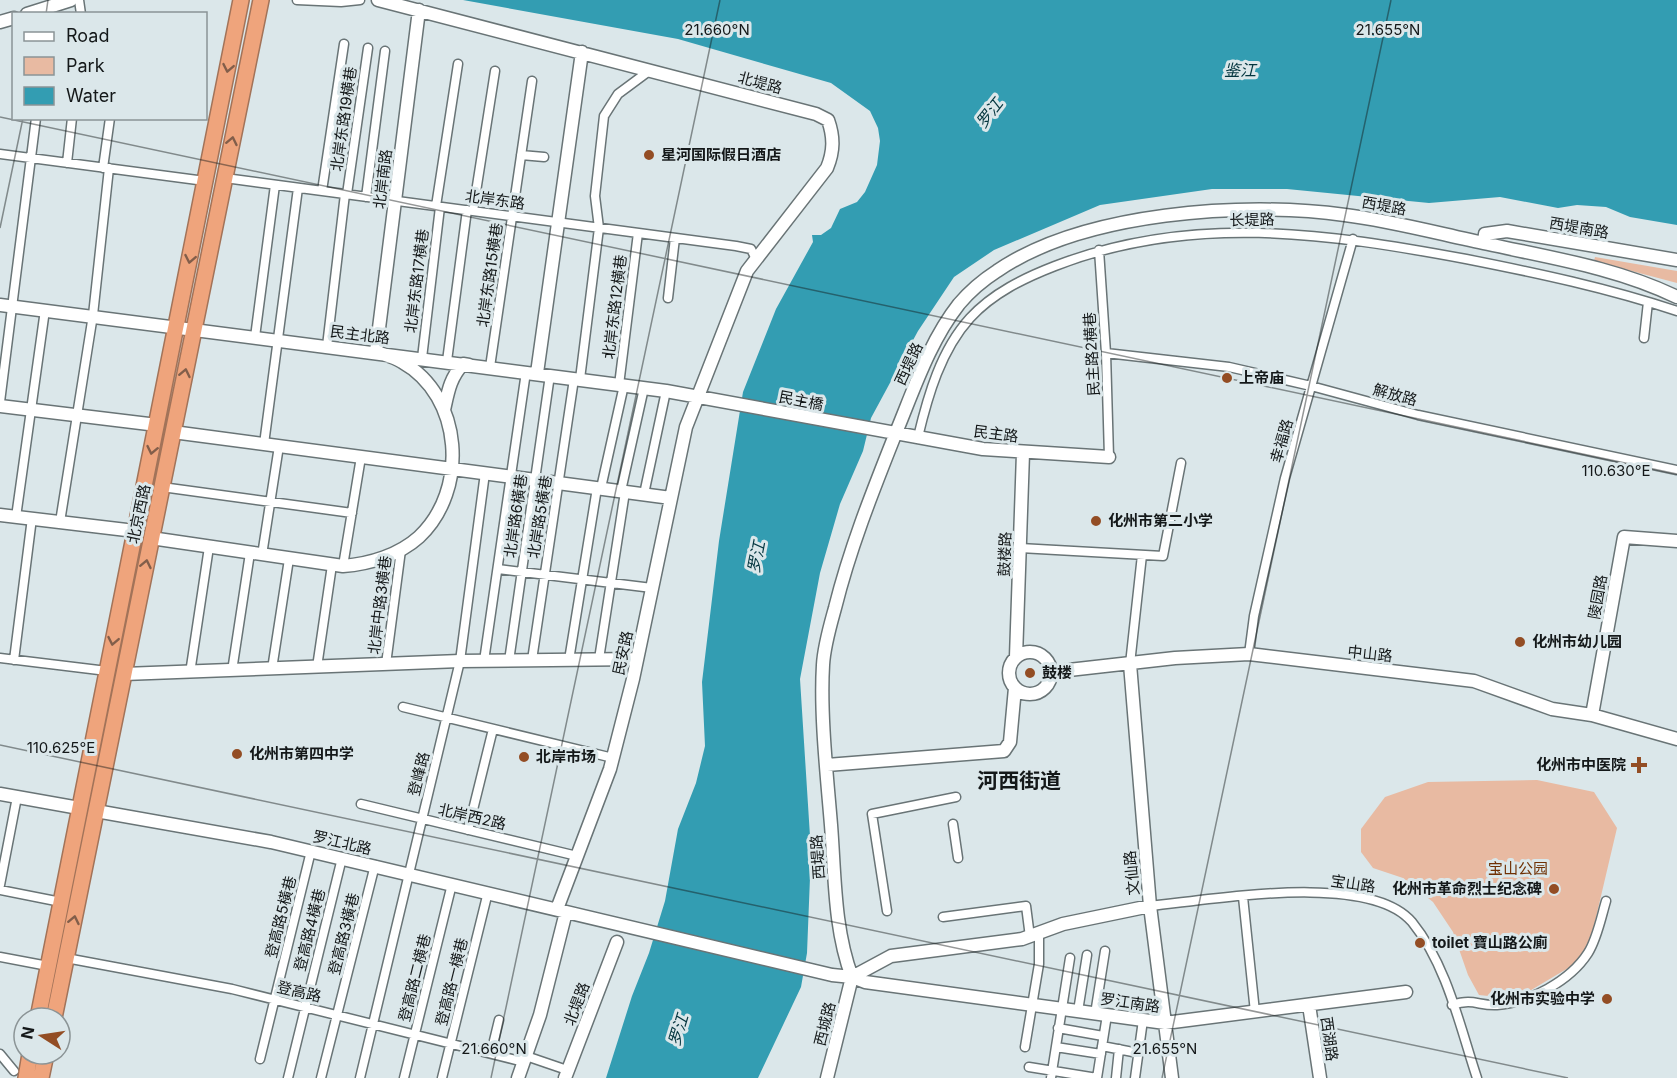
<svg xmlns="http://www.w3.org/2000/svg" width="1677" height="1078" font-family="Inter,'Noto Sans SC',sans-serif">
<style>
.green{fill:#e8baa2}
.water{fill:#339db2}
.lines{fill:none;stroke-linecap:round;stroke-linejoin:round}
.street-casing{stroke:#697476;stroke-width:11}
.secondary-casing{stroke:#697476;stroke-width:15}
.highway-casing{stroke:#a27359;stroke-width:18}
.street{stroke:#fff;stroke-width:8}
.secondary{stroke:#fff;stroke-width:12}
.highway{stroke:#efa47c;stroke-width:15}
.oneway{stroke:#825e4a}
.ticks{fill:none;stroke:#141819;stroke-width:1.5;stroke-opacity:0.45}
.poi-dot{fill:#934d24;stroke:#dbe7ea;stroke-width:2}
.labels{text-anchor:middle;stroke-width:6;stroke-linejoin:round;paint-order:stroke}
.street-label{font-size:15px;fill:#141819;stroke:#dbe7ea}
.poi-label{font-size:15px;font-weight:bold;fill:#141819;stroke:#dbe7ea;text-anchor:start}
.park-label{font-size:15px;fill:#6f3003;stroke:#dbe7ea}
.water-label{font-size:16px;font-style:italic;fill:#03353e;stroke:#dbe7ea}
.district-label{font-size:21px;font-weight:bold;fill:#141819;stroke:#dbe7ea}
.ticks-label{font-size:15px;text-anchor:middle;fill:#141819;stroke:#dbe7ea;stroke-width:6;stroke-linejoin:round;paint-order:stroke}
</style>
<rect width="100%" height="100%" fill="#dbe7ea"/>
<path class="green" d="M1595 257 1677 271V283L1594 261Z
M1537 780 1594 792 1617 828 1589 947 1575 964 1516 999 1479 995 1468 975 1453 932 1433 902 1403 878 1373 868 1361 852V829L1385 797 1428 782Z"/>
<path class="water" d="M463 0H1677V225L1630 217 1606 207 1577 205 1558 208 1500 197 1429 203 1287 189H1212L1100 205 994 250 954 277 918 331 871 418 863 451 840 504 820 573 800 679 811 852 807 953 801 987 758 1078H606L632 996 649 953 665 901 678 829 696 783 705 746 702 682 719 541 743 392 776 309 813 242 812 235H821L831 228 840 209 857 202 865 192 877 165 880 141 878 128 870 111 831 83 678 39Z"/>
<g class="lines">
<defs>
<path id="street" d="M79 0 81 14
M297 0 341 2 360 0
M0 154 205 181
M521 155 544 157
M67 163 72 118
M103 168 110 118
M225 178 736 246 751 249 756 259
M322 191 344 44
M347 194 368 48
M366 197 385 51
M436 206 458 64
M473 211 495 71
M1099 250 1106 353 1109 457
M668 298 675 238
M255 337 275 185
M1644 338 1648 302
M327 346 345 194
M1106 353 1229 367 1311 386 1418 415 1677 470
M422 358 440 207
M447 361 467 210
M490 367 532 81
M580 379 599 228 595 196 604 116 618 94 649 71
M619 385 638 233
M0 402 36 118
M918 437C928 395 941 350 970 318 993 293 1024 278 1055 266 1191 213 1326 233 1466 259 1537 273 1608 288 1677 311
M264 444 298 188
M162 487 352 513
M601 488 624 385
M621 491 644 388
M644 494 666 391
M16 517 45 310
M60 522 93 315 109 168
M1020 548 1163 556 1181 463
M262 555 279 446
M343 566 361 457
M498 569 652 588
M1249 654 1254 616 1285 478 1353 239
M0 658 107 671
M599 659 625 492
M14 660 32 518
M532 660 574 379
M569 660 597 488
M484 661 526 372
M509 661 550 375
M386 664 401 550
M1130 664 1142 555
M317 667 332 565
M272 669 289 559
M232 671 250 553
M190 673 209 547
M403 707 613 758
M361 804 577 856
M953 824 958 858
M468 830 493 729
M0 885 17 797
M0 890 61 902
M1243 897 1255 1012
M1150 906C1211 900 1369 871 1412 922 1447 965 1460 1027 1477 1078
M887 911 872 814 956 797
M943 917 1026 906 1030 937
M0 957 48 966
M66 958 232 989 524 1062
M1452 1005C1474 998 1478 1006 1497 1005 1529 1003 1570 981 1588 953 1597 939 1601 918 1606 901
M1078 1011 1087 955
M1095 1014 1105 951
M1058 1028 1103 1036
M1102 1046 1138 1053
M1025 1047 1039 964V933
M1056 1047 1101 1054
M491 1053 499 1020
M0 1054 14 1071
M526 1056 567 1070
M260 1059 311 851
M1029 1067 1097 1078
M288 1078 342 858
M321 1078 375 865
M360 1078 460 661 485 473
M404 1078 452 884
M442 1078 488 892
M1051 1078 1070 958
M1097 1078 1107 1015
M1116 1078 1119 1049
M1135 1078 1143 1020"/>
<path id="secondary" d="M378 0 816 114 828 120C834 137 834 151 827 168L747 271 686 427 633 679 610 769 557 909
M27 14 71 0
M0 22 14 18
M1484 243 1485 234 1507 231 1677 260
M0 305 666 391 983 449 1109 457
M537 373 582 52
M0 406 157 425
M444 410C448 392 450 378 463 364L469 365
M173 432 671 498
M0 515 135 531
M151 538 343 566C370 564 399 555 419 537 469 490 463 396 402 362 395 357 385 355 376 352L419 10
M1009 673a21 21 0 1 1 42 0a21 21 0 1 1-42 0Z
M1016 657 1023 453
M1130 664 1150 906 1172 1078
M1051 672 1175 658 1249 654 1474 681 1552 709 1592 715 1677 739
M124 674 460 661 637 659
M1592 715 1624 537 1677 541
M827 765 1004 751 1010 742 1015 688
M0 794 79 808
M96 811 271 842 832 975 852 977 891 956 1022 939 1063 924 1150 906
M852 977C834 929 835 876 831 825 827 776 820 714 823 665 824 646 830 626 835 608 850 548 872 493 895 435 913 392 929 342 959 304 970 291 983 280 997 271 1083 212 1244 201 1345 215 1393 221 1440 234 1488 244 1552 258 1617 268 1677 297
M852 977 865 982 1165 1023 1406 992
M1309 1005 1320 1078
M518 1078 540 1015 566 912
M565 1078 617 942
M827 1078 852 977"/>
<path id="highway" d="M38 1018 241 0
M54 1018 261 0
M26 1078 30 1054
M41 1078 46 1054"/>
</defs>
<use href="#street" class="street-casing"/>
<use href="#secondary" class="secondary-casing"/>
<use href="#highway" class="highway-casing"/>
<use href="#street" class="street"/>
<use href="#secondary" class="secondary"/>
<use href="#highway" class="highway"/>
</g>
<defs><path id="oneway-chevron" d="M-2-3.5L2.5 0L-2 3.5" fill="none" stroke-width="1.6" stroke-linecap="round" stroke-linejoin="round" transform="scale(1.5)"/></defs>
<g class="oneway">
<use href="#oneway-chevron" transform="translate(228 68) rotate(101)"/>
<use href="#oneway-chevron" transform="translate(232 141) rotate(-78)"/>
<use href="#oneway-chevron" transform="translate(190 259) rotate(101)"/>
<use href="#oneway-chevron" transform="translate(185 373) rotate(-78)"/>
<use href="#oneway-chevron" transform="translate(152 450) rotate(102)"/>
<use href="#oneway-chevron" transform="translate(146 564) rotate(-78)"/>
<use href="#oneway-chevron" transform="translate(113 641) rotate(101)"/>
<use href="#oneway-chevron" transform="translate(74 920) rotate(-78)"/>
</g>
<path class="ticks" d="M46 14 48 0M0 117 1677 474M0 228 23 118M0 745 1568 1078M491 1078 720 0M1162 1078 1391 0"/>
<g class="poi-dot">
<circle cx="649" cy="155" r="6"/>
<circle cx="1227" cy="378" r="6"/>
<circle cx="1096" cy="521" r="6"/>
<circle cx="1520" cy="642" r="6"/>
<circle cx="1030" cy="673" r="6"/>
<circle cx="237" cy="754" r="6"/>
<circle cx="524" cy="757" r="6"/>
<path d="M1636 756h6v6h6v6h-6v6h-6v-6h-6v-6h6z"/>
<circle cx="1554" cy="889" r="6"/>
<circle cx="1420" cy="943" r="6"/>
<circle cx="1607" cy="999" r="6"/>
</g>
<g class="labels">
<g class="street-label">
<text transform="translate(760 83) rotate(15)" y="5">北堤路</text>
<text transform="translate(344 119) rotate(-82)" y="5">北岸东路19横巷</text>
<text transform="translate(383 179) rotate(-83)" y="5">北岸南路</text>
<text transform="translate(495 200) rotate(8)" y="5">北岸东路</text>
<text transform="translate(1384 206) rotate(10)" y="5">西堤路</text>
<text transform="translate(1252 220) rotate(-1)" y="5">长堤路</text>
<text transform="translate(1579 228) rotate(10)" y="5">西堤南路</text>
<text transform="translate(490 275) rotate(-82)" y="5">北岸东路15横巷</text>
<text transform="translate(417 281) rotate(-83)" y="5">北岸东路17横巷</text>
<text transform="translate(615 307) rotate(-83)" y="5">北岸东路12横巷</text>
<text transform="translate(360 335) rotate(7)" y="5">民主北路</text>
<text transform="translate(1092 354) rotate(-93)" y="5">民主路2横巷</text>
<text transform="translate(909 364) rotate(-65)" y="5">西堤路</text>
<text transform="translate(1395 395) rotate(15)" y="5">解放路</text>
<text transform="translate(801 401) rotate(11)" y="5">民主橋</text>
<text transform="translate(996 434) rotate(7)" y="5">民主路</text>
<text transform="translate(1282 441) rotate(-74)" y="5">幸福路</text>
<text transform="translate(139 514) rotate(-78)" y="5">北京西路</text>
<text transform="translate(516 516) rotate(-82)" y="5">北岸路6橫巷</text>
<text transform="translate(540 517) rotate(-81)" y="5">北岸路5橫巷</text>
<text transform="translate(1005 554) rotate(-88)" y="5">鼓楼路</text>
<text transform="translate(1598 597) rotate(-80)" y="5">陵园路</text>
<text transform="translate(380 605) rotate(-83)" y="5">北岸中路3横巷</text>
<text transform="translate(623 653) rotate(-78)" y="5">民安路</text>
<text transform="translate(1370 654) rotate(6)" y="5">中山路</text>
<text transform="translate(419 774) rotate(-76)" y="5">登峰路</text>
<text transform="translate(472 817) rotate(13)" y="5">北岸西2路</text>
<text transform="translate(342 843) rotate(13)" y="5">罗江北路</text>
<text transform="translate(818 857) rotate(-94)" y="5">西堤路</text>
<text transform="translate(1132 873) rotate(-95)" y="5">文仙路</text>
<text transform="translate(1353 884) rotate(8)" y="5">宝山路</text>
<text transform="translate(281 917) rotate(-76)" y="5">登高路5橫巷</text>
<text transform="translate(310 930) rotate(-76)" y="5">登高路4橫巷</text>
<text transform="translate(344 934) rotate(-76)" y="5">登高路3橫巷</text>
<text transform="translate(415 978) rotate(-76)" y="5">登高路二横巷</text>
<text transform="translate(452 982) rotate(-76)" y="5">登高路一横巷</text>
<text transform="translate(299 992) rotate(13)" y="5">登高路</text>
<text transform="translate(1130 1003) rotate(8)" y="5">罗江南路</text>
<text transform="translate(577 1004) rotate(-69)" y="5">北堤路</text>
<text transform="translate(825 1024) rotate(-76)" y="5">西城路</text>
<text transform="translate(1329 1039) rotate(82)" y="5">西湖路</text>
</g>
<g class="poi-label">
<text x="661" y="160">星河国际假日酒店</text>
<text x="1239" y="383">上帝庙</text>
<text x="1108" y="526">化州市第二小学</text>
<text x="1532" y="647">化州市幼儿园</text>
<text x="1042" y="678">鼓楼</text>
<text x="249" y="759">化州市第四中学</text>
<text x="536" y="762">北岸市场</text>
<text x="1626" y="770" text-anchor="end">化州市中医院</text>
<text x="1542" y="894" text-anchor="end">化州市革命烈士纪念碑</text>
<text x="1432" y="948">toilet 寶山路公廁</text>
<text x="1595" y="1004" text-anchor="end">化州市实验中学</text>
</g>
<g class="park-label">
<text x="1518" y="874">宝山公园</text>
</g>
<g class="water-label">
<text x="1240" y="76">鉴江</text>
<text transform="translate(989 113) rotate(-52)" y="6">罗江</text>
<text transform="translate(756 557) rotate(-79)" y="6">罗江</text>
<text transform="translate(678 1030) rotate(-73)" y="6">罗江</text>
</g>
<g class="district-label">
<text x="1019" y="788">河西街道</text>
</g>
</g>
<g class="ticks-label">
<text x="717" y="35">21.660°N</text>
<text x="1388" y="35">21.655°N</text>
<text x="1616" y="476">110.630°E</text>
<text x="61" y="753">110.625°E</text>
<text x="494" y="1054">21.660°N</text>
<text x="1165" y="1054">21.655°N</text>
</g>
<rect x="12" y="12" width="195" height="108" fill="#dbe7ea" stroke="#8b9496" stroke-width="1.5"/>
<rect x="24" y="32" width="30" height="9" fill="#ffffff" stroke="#8b9496" stroke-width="1.5"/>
<text x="66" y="42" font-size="18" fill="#141819">Road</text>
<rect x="24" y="57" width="30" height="18" fill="#e8baa2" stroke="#8b9496" stroke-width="1.5"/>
<text x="66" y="72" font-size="18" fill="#141819">Park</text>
<rect x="24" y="87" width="30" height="18" fill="#339db2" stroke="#8b9496" stroke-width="1.5"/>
<text x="66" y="102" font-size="18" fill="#141819">Water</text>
<g transform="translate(42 1036) rotate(282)"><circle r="28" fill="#dbe7ea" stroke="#8b9496" stroke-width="1.5"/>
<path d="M0-4.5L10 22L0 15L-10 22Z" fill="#934d24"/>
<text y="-9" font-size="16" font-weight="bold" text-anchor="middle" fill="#141819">N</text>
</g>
</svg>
